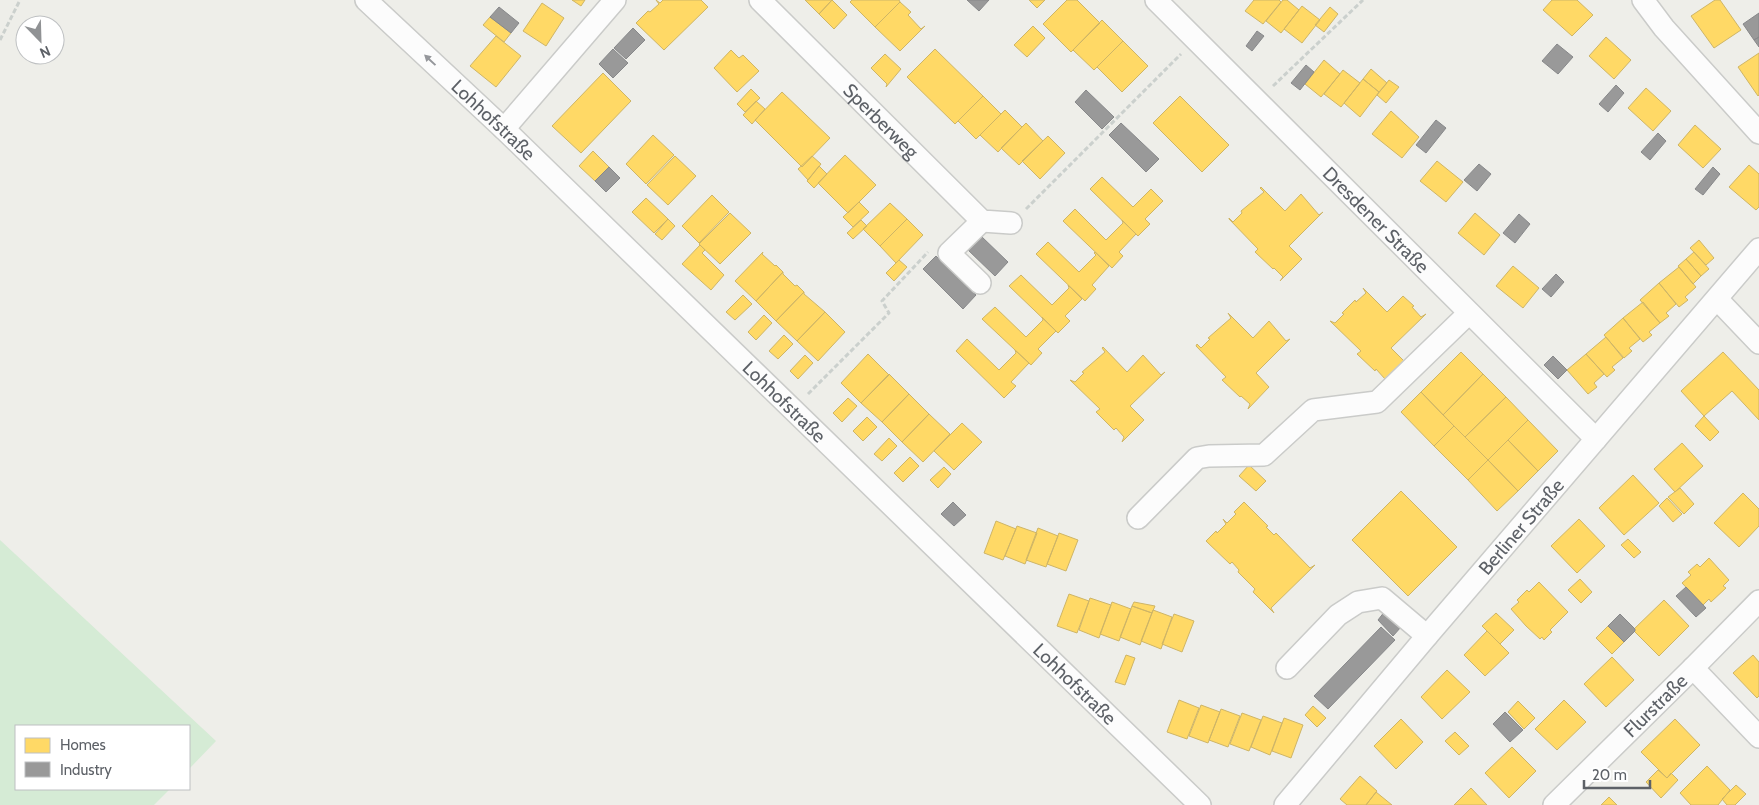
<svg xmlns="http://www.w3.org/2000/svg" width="1759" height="805" font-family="Cabin,sans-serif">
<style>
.green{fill:#d5ebd5}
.homes{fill:#ffd966;stroke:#ceb566}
.industry{fill:#999;stroke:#87888a}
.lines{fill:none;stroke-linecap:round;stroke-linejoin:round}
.minor-casing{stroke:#cacbc9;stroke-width:24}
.path{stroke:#cbd0cd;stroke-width:3;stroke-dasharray:5 2.5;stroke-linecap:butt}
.minor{stroke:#fcfcfc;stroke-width:21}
.oneway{fill:#95979b}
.labels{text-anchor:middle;stroke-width:5;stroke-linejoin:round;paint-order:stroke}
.street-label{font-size:19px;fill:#5d6167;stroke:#fff}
</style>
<rect width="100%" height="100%" fill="#eeeee9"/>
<path class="green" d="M0 540 216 741 189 769V726H16V789H170L154 805H0Z"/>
<path class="homes" d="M572 0H585L581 6Z
M656 0 660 3 663 0H701L708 7 664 50 636 23 648 11 650 12 659 4Z
M805 0H832L819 14Z
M832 0 847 15 834 29 819 14Z
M852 0H899L900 2 875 27 850 2Z
M1029 0H1045L1037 8Z
M1067 0H1077L1100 23 1071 52 1043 24Z
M1254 0H1279L1281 2 1263 24 1245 11Z
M1283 0H1287L1299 10 1281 33 1266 21Z
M1552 0H1577L1593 15 1572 36 1543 10Z
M1715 0H1720L1741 30 1714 48 1691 16Z
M900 2 911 12 908 15 921 29 925 26 900 51 875 27Z
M542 3 564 18 546 46 523 31Z
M1302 6 1320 20 1302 43 1284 29Z
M1330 7 1338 14 1324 32 1315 25Z
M490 17 511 33 504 42 483 25Z
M1102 20 1123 41 1094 70 1073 50Z
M1033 26 1045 38 1027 57 1014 45Z
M496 36 521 56 496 87 470 66Z
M1606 37 1631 60 1614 79 1589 56Z
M1123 41 1148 66 1122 92 1097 67Z
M935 49 983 96 955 124 907 77Z
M731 50 739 58 743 55 759 71 737 92 714 68Z
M1759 53V95L1758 96 1738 67Z
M885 54 901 69 886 87 887 84 871 68Z
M1324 60 1340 74 1321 97 1305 84Z
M1371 69 1387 83 1379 92 1363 79Z
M1343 70 1360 83 1341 107 1324 94Z
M603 73 631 101 581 153 552 126Z
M1363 79 1379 92 1360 117 1344 103Z
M1389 80 1399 87 1386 103 1377 95Z
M1646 88 1671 111 1653 131 1628 108Z
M751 89 760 98 745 112 737 104Z
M782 92 830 138 802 167 755 120Z
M983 96 1001 114 976 139 958 121Z
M1180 96 1229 145 1202 172 1153 123Z
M756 101 765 109 752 124 743 115Z
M1005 110 1022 127 998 152 980 135Z
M1391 111 1419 137 1402 158 1372 134Z
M1026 123 1043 141 1019 165 1001 148Z
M1695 125 1721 149 1703 168 1678 145Z
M653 135 674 155 646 184 626 164Z
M1048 136 1065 153 1040 179 1022 161Z
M593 151 609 167 595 181 579 166Z
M845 155 876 185 848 213 818 183Z
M675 156 696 176 668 205 647 185Z
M812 156 821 164 808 180 798 169Z
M1437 161 1463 182 1446 202 1420 181Z
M1749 165 1759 174V207L1756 210 1729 187Z
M819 166 827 174 814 188 807 181Z
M1102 177 1133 207 1151 189 1163 201 1145 219 1150 224 1138 236 1090 189Z
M1261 187 1285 211 1301 194 1319 215 1323 212 1289 246 1302 259 1280 281 1283 277 1274 268 1273 269 1255 252 1258 249 1229 219V218L1233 222 1242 213 1241 211 1264 192 1260 188Z
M712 195 729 212 699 243 682 226Z
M646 198 668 219 654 233 632 212Z
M859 202 869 212 853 227 843 217Z
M890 203 907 219 880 246 863 229Z
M1075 209 1106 240 1123 223 1122 220 1136 234 1119 252 1123 256 1112 268 1063 221Z
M730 213 751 233 720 264 699 244Z
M1475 213 1500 235 1484 255 1458 233Z
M668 219 675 226 662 240 655 234Z
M907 219 923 235 896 263 880 246Z
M861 220 867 226 853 239 847 233Z
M1699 240 1714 258 1706 265 1690 248Z
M1048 242 1079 272 1096 255 1094 253 1095 252 1109 266 1092 285 1096 289 1085 301 1036 254Z
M700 245 705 250 702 253 724 275 711 290 682 264Z
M763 252 762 254 775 266 776 265 783 272 756 301 735 281Z
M1694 252 1709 269 1701 276 1686 259Z
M1686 259 1701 276 1693 284 1678 266Z
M899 260 907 267 894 281 886 273Z
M1513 266 1539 288 1523 308 1496 286Z
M1679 267 1696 287 1685 297 1688 300 1679 307 1659 283Z
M783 272V274L795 286 797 285 804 292 776 321 756 301Z
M1021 275 1052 305 1069 288 1068 285 1082 299 1065 316 1070 321 1058 333 1009 286Z
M1659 283 1676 304 1666 313 1669 316 1660 323 1640 300Z
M1363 288 1387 312 1403 296 1414 306 1412 307 1421 317 1426 314 1391 348 1404 361 1383 383 1385 379 1376 369 1375 371 1357 354 1361 351 1330 321 1335 323 1344 314 1342 313 1355 300 1356 302 1366 293Z
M804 292V294L825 312 797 341 776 321Z
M743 295 752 304 735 320 726 312Z
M1643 302 1660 323 1649 332 1652 335 1643 342 1623 318Z
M995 307 1026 337 1043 320 1042 317 1056 331 1038 349 1042 353 1031 365 982 319Z
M825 312 845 332 818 361 797 341Z
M1228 313 1253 338 1269 321 1286 341 1290 339 1256 373 1269 387 1248 409 1250 404 1241 396 1240 397 1222 380 1226 377 1196 346 1197 344 1201 348 1210 339 1208 338 1231 318Z
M764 315 772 323 756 340 748 332Z
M1623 318 1640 339 1629 348 1632 351 1624 358 1604 335Z
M784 335 793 344 778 359 769 351Z
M1606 337 1623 358 1612 367 1615 370 1607 377 1586 354Z
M967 339 999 370 1016 353 1015 350 1029 363 1011 382 1016 386 1004 398 956 351Z
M1103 347 1127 372 1143 355 1161 375 1165 372 1130 406 1144 420 1122 442 1124 437 1116 428 1114 430 1096 412 1100 409 1070 380 1075 382 1084 373 1082 372 1105 352 1102 348Z
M1461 352 1483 374 1443 415 1421 392Z
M1723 352 1759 390V420L1732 391 1704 416 1681 391Z
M868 354 889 375 861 403 841 383Z
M1586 354 1604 374 1594 383 1597 387 1588 394 1567 370Z
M805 355 813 363 798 379 790 371Z
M889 374 909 394 882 422 861 403Z
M1483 374 1506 397 1465 437 1443 415Z
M1421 392 1454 426 1434 446 1401 412Z
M909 394 929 414 902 442 882 422Z
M1506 397 1528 420 1488 460 1465 437Z
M848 398 857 406 842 422 833 413Z
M929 414 950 434 923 462 902 442Z
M1704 416 1719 432 1710 441 1695 426Z
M867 417 877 427 863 441 853 431Z
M1528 420 1558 451 1538 471 1508 440Z
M962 423 982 442 954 470 934 451Z
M1454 426 1488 460 1468 480 1434 446Z
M889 438 897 446 882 461 874 454Z
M1508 440 1538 471 1518 491 1488 460Z
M1682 443 1703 466 1675 492 1654 469Z
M910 457 919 466 903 482 894 473Z
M1488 460 1518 491 1497 511 1468 480Z
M1249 465 1266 481 1256 491 1239 476Z
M944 467 951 474 938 488 930 480Z
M1633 475 1659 503 1624 535 1599 508Z
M1680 488 1694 504 1684 514 1668 497Z
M1401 491 1457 547 1408 596 1352 540Z
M1743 493 1759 509V526L1739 547 1714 523Z
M1667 498 1682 514 1673 522 1659 506Z
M1244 502 1268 526 1266 527 1274 535 1276 533 1310 568 1315 565 1271 608 1274 613 1253 592 1255 589 1238 572 1239 570 1232 562 1230 564 1206 541 1216 531 1217 533 1226 524 1223 519 1227 523 1236 514 1234 512Z
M1579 519 1605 546 1577 573 1551 546Z
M996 521 1016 529 1003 560 984 553Z
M1017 526 1037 533 1025 564 1005 556Z
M1038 528 1058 536 1046 567 1026 560Z
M1059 533 1078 540 1066 571 1047 564Z
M1628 539 1641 552 1634 558 1621 545Z
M1709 558 1729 580 1723 586 1726 588 1711 602 1709 599 1703 605 1682 583 1691 575 1688 572 1697 564 1700 567Z
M1580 579 1592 592 1581 603 1568 590Z
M1539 582 1568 612 1550 630 1552 632 1544 640 1542 637 1540 639 1526 626 1511 609 1519 602 1517 600 1527 590 1529 592Z
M1069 594 1089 601 1077 633 1057 626Z
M1090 598 1111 605 1099 638 1079 630Z
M1664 600 1689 626 1659 656 1633 630Z
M1112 602 1131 609 1119 641 1100 634Z
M1134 602 1155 606 1152 613 1132 606Z
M1132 606 1152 613 1140 645 1120 637Z
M1153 610 1172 617 1161 649 1141 641Z
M1496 613 1514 630 1500 644 1482 626Z
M1174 614 1194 621 1182 652 1162 644Z
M1608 626 1624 642 1612 654 1596 638Z
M1487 631 1509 653 1485 676 1464 655Z
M1126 655 1135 658 1125 685 1115 682Z
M1753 655 1759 662V696L1757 698 1733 673Z
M1612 657 1634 680 1606 707 1584 684Z
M1447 670 1470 692 1442 719 1421 697Z
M1179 700 1199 708 1187 739 1167 732Z
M1564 700 1586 722 1557 750 1535 729Z
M1518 701 1535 718 1524 729 1508 712Z
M1201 705 1220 712 1208 743 1189 736Z
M1313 706 1326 718 1317 727 1305 715Z
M1221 709 1240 716 1228 747 1209 740Z
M1242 713 1261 720 1249 751 1230 744Z
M1263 716 1282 723 1270 755 1251 747Z
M1284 718 1303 725 1291 758 1272 751Z
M1401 719 1423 742 1396 769 1374 746Z
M1675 719 1700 745 1667 778 1641 752Z
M1455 732 1469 746 1459 755 1445 741Z
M1512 747 1536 771 1509 798 1485 773Z
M1707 766 1730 790 1718 805H1691L1680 793Z
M1658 770 1667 778 1671 773 1678 780 1661 798 1646 782Z
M1360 776 1377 791 1366 805H1347L1340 799Z
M1736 785 1746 794 1735 805H1727L1722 799Z
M1471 788 1487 805H1454Z
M1376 792 1392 805H1366Z
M1609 797 1617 805H1601Z"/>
<path class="industry" d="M967 0H989L979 11Z
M499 7 519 23 511 33 490 17Z
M1759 13V37L1754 40 1743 24Z
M633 28 645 40 626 59 614 48Z
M1257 31 1264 36 1252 51 1246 46Z
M1759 37V47L1754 40Z
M1557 44 1573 57 1558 74 1542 61Z
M613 49 628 63 613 78 599 64Z
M1306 65 1314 72 1300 90 1291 83Z
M1616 85 1624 93 1608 112 1599 104Z
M1086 90 1114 117 1102 129 1075 102Z
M1436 120 1446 128 1426 153 1416 145Z
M1121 123 1159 159 1146 172 1109 135Z
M1658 133 1666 141 1650 160 1641 152Z
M1479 164 1491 174 1477 191 1464 180Z
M609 167 620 178 606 192 595 181Z
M1713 167 1720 174 1703 195 1695 189Z
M1519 214 1530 224 1515 243 1503 233Z
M981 236 1008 262 995 276 967 249Z
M936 256 976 295 963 309 923 269Z
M1556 274 1564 282 1551 297 1542 289Z
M1553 356 1567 370 1558 379 1544 365Z
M953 502 966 515 954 526 941 514Z
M1686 587 1706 608 1696 617 1676 596Z
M1385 611 1401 627 1393 636 1378 620Z
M1620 614 1635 629V631L1624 642 1608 626Z
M1381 627 1395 640 1328 709 1314 696Z
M1505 712 1523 730 1510 742 1493 724Z"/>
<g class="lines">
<defs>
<g id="minor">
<path id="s1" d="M366 0 504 129 1200 805"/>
<path id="s2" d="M760 0 982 221 1011 223"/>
<path id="s3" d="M1156 0 1596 439"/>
<path d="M1643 0 1664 28 1759 133"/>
<path d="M504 129 615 0"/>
<path d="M980 283 949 253 982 221"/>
<path d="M1717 299 1759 343"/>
<path d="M1138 518 1197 458 1209 456 1264 455 1313 410 1377 402 1469 313"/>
<path d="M1287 668 1338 615 1358 602 1382 598 1427 636"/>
<path d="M1693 668 1759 737"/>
<path id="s4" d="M1285 805 1427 636 1759 249"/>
<path id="s5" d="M1554 805 1693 668 1759 601"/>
</g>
</defs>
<use href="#minor" class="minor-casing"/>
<path class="path" d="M0 40 20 0
M1273 86 1363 0
M1026 209 1181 54
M808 394 889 313 882 301 928 252"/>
<use href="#minor" class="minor"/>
</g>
<defs><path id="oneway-solid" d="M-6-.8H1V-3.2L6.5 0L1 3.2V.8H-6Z" transform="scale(1.25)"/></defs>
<use class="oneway" href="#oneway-solid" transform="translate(430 60) rotate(-137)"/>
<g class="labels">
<g class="street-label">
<text dy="7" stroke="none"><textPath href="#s1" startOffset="175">Lohhofstraße</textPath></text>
<text dy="7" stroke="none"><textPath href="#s2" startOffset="171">Sperberweg</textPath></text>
<text dy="7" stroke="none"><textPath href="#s3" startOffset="311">Dresdener Straße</textPath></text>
<text dy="7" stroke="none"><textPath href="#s1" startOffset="580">Lohhofstraße</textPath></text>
<text dy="7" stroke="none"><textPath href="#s4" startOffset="365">Berliner Straße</textPath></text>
<text dy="7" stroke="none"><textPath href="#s1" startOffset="985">Lohhofstraße</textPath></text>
<text dy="7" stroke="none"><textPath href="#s5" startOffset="142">Flurstraße</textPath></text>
</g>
</g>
<rect x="15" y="725" width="175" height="65" fill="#ffffff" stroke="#bec0c2"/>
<rect x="25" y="738" width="25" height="15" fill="#ffd966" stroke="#bec0c2"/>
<text x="60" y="750" font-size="15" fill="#5d6167">Homes</text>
<rect x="25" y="762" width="25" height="15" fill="#999999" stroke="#bec0c2"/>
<text x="60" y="775" font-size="15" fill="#5d6167">Industry</text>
<g transform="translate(40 40) rotate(157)"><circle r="24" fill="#ffffff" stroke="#bec0c2"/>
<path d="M0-4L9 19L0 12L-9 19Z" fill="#909294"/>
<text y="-8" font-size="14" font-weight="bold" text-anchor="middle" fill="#5d6167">N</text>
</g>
<path d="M1584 780v8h66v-8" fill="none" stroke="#5d6167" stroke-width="2.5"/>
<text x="1592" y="780" font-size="15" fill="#5d6167" stroke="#ffffff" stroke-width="4" paint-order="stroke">20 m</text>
</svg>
